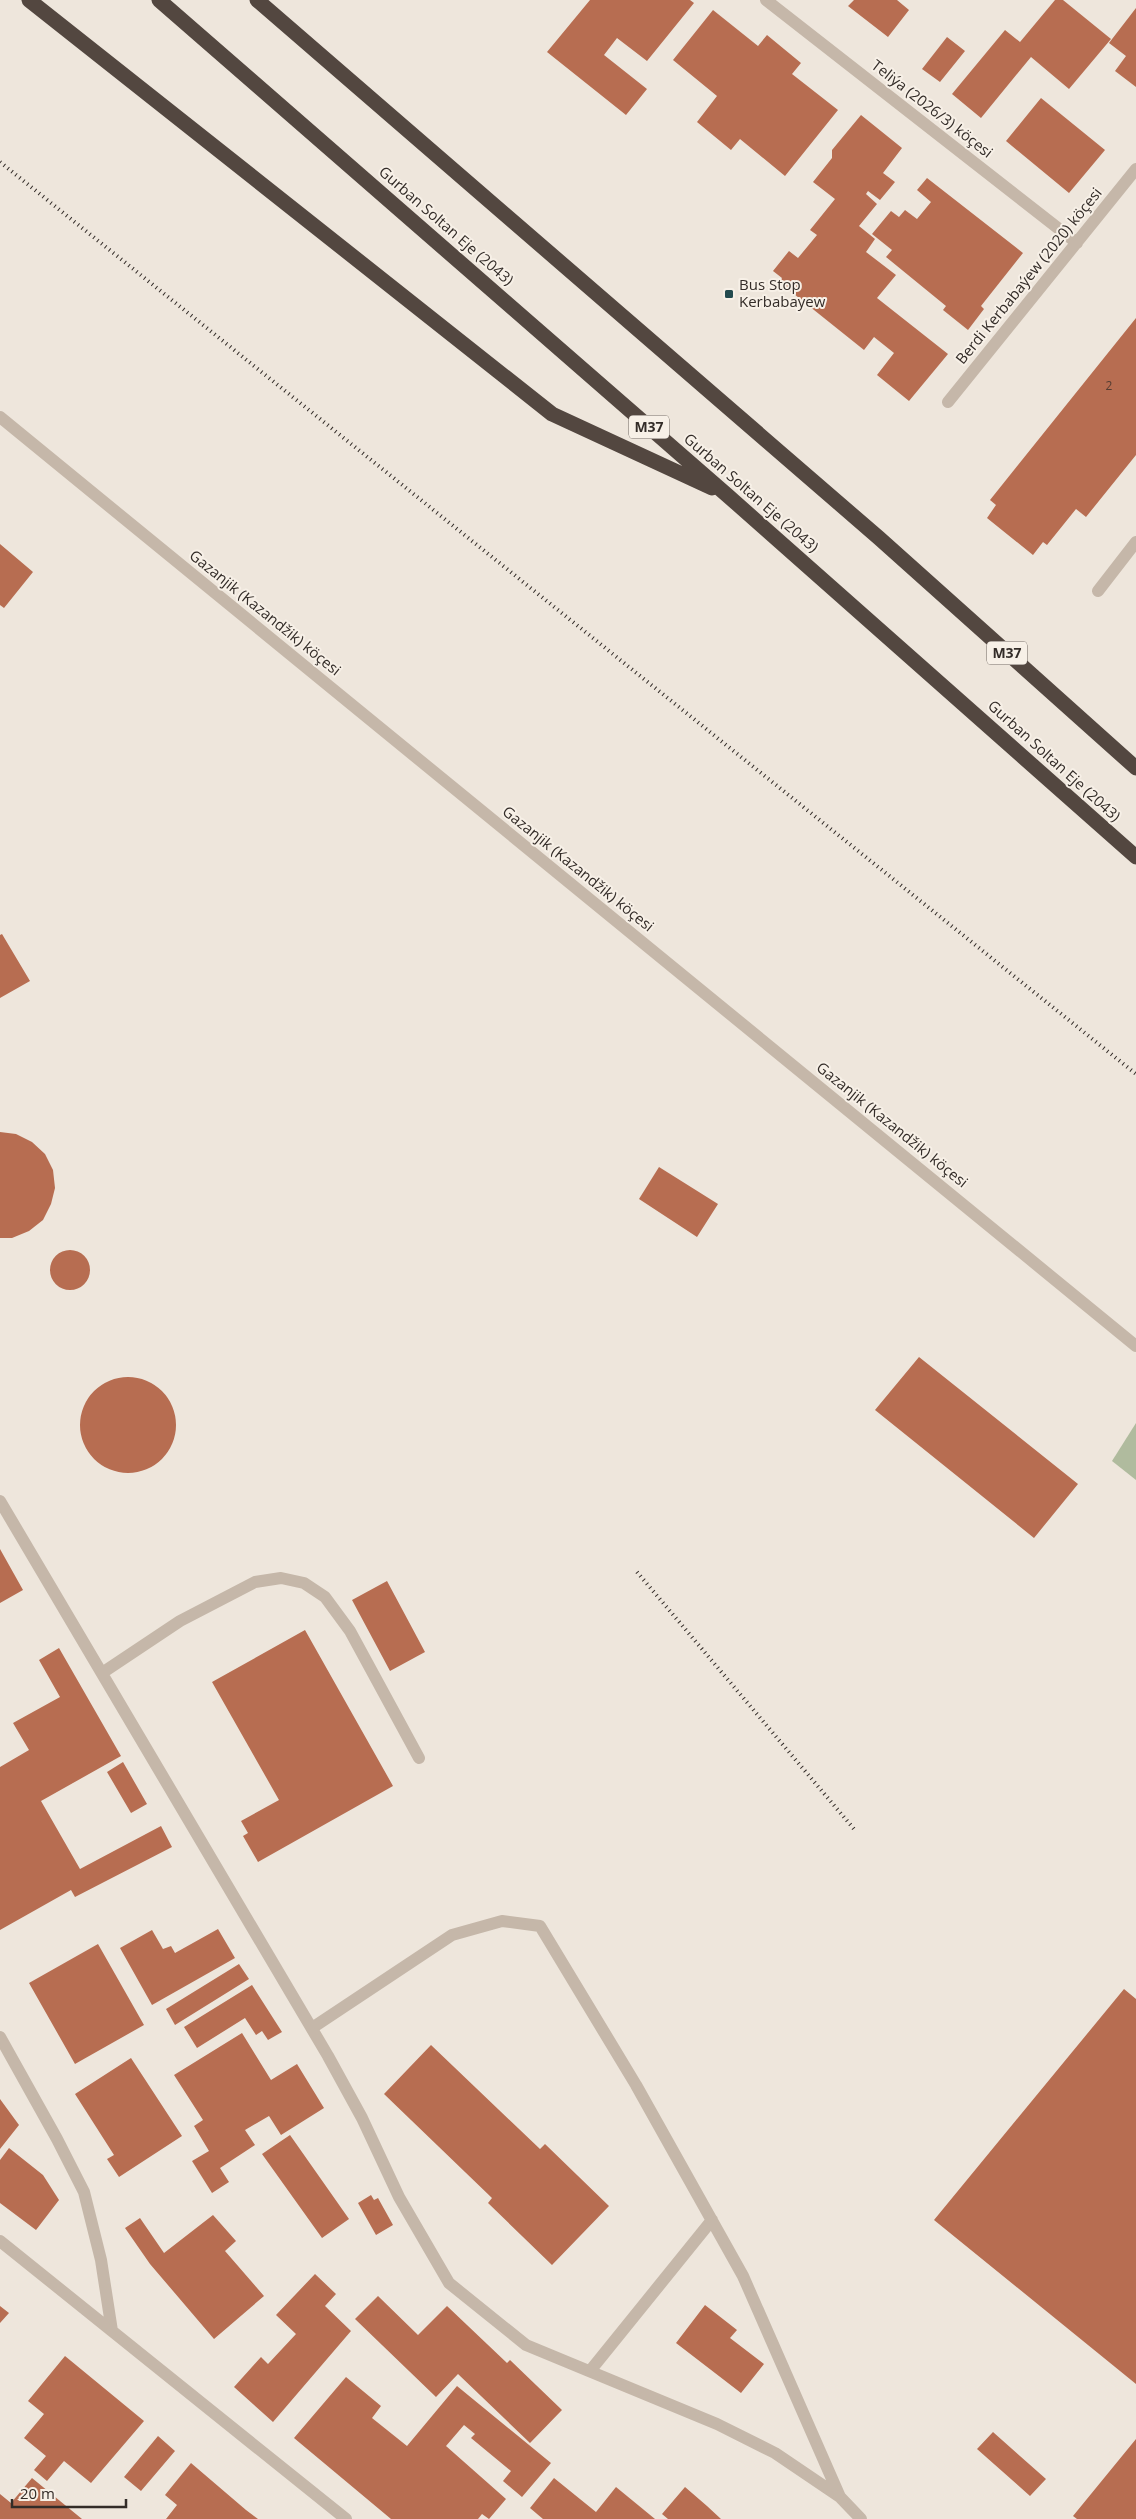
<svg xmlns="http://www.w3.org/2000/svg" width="1136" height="2519" font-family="'Open Sans',sans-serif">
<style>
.green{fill:#b0bb9e}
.building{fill:#b76d51}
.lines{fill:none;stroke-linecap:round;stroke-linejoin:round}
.minor{stroke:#c5b7a9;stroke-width:12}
.highway{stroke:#534740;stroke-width:15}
.rail{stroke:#332c28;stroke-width:4;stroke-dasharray:1 4;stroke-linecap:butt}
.poi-dot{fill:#234b4f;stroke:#f7f0e7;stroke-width:2}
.labels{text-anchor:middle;stroke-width:4;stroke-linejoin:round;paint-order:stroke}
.number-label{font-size:12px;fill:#543c32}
.shield{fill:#f7f0e7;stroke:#6e6761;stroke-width:1}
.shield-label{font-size:14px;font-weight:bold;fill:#332c28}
.street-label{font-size:15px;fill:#332c28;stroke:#f7f0e7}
.poi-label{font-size:15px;fill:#332c28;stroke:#f7f0e7;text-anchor:start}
</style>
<rect width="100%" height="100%" fill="#eee6dc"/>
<path class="green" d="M1136 1423V1480L1112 1461Z"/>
<path class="building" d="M590 0H690L694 3 647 61 617 38 604 55 647 89 626 115 547 52Z
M854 0H897L909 10 888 37 848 6Z
M1055 0H1063L1111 39 1069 89 1031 57 981 118 952 94 1005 30 1020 42Z
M1136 8V87L1115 71 1126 56 1109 43Z
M713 10 758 46 767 35 801 63 792 74 838 110 785 176 740 139 731 150 697 122 717 96 673 60Z
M947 37 965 51 940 82 922 69Z
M1041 98 1105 150 1069 193 1006 141Z
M861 115 902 148 883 173 895 182 880 200 868 191 866 194 877 204 859 226 875 239 866 252 896 275 877 298 948 354 909 401 877 375 894 353 874 337 864 350 779 282 782 278 773 271 789 251 798 258 817 235 810 230 835 199 813 182 832 158V150Z
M927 178 1023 253 981 306 984 309 968 330 943 310 946 306 886 257 892 250 872 234 891 211 899 217 905 210 917 219 931 202 917 190Z
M1136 318V455L1086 517 1076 509 1047 545 1043 542 1033 555 987 518 996 505 990 500Z
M0 544 33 572 4 608 0 605Z
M2 934 30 981 0 998V935Z
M0 1132 16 1134 32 1142 45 1154 53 1170 55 1188 51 1204 43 1220 29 1231 12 1238H0Z
M659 1167 718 1204 697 1237 639 1199Z
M50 1270a20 20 0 1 1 40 0a20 20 0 1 1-40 0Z
M919 1357 1078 1484 1034 1538 875 1410Z
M80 1425a48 48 0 1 1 96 0a48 48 0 1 1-96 0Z
M0 1549 23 1590 0 1603Z
M387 1581 425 1652 390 1671 352 1600Z
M305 1630 393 1786 258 1862 243 1836 248 1833 241 1821 279 1800 212 1682Z
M59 1648 121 1756 41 1801 80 1869 161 1826 172 1847 75 1897 71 1890 0 1930V1767L29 1750 13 1723 60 1697 39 1660Z
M123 1762 147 1804 131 1813 107 1772Z
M218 1929 235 1958 152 2005 120 1948 152 1930 163 1949 171 1946 175 1953Z
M98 1944 144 2025 75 2064 29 1983Z
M239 1964 249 1979 175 2025 166 2009Z
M252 1985 282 2032 268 2040 262 2031 256 2035 245 2018 197 2048 184 2027Z
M1124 1989 1136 1999V2384L934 2220Z
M242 2033 271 2080 297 2064 324 2108 281 2135 269 2116 245 2130 255 2145 220 2168 229 2182 212 2193 192 2161 209 2151 194 2126 203 2120 174 2075Z
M431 2045 540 2149 545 2144 609 2206 552 2265 488 2203 492 2198 384 2094Z
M131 2058 182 2136 119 2177 107 2159 114 2155 75 2094Z
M0 2099 19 2125 0 2149Z
M290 2135 349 2219 322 2238 262 2154Z
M9 2148 43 2175 59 2200 36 2230 0 2203V2160Z
M371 2195 374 2200 378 2198 393 2225 376 2235 358 2203Z
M213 2215 236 2241 225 2251 264 2296 214 2339 150 2264 125 2228 140 2218 164 2253Z
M315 2274 336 2294 325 2306 351 2331 273 2422 234 2387 261 2357 268 2364 296 2334 276 2315Z
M378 2296 418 2335 447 2306 507 2363 510 2360 562 2410 530 2443 458 2374 436 2397 355 2319Z
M705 2305 737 2330 730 2338 764 2364 741 2393 676 2343Z
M0 2306 9 2313 0 2323Z
M65 2356 144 2421 91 2483 64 2461 47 2481 34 2470 46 2456 24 2438 44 2414 28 2401Z
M346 2377 381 2406 372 2418 407 2446 457 2386 551 2463 522 2497 503 2481 511 2471 471 2438 475 2434 464 2425 446 2446 506 2499 489 2519 482 2514 478 2519H391L294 2438Z
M993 2432 1046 2479 1030 2496 977 2449Z
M158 2436 175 2451 141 2491 124 2477Z
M1136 2439V2519H1077L1073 2516Z
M191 2463 246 2510 258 2519H166L177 2505 165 2495Z
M32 2478 82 2519H0V2494L11 2503Z
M554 2478 596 2512 616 2487 655 2519H543L530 2508Z
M685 2487 707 2506 721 2519H668L662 2514Z"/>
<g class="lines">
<path class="minor" d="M766 0 1077 243
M948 402 1136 169
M0 417 1136 1346
M1098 591 1136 542
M0 1501 328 2056 362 2118 399 2197 449 2283 526 2345 717 2424 775 2453 840 2497 861 2519
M102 1673 180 1621 255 1582 281 1578 304 1583 325 1597 350 1631 419 1758
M312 2028 452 1935 502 1921 540 1926 636 2085 743 2276 840 2497
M0 2037 57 2139 84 2192 101 2260 112 2331
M0 2241 346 2519
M590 2371 712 2220"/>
<path class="highway" d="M29 0 552 414 712 488
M159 0 727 495 1136 857
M257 0 879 538 1136 768"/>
<path class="rail" d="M0 162 1136 1074
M637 1572 854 1829"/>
</g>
<rect class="poi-dot" x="724" y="289" width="10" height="10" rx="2.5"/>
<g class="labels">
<g class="number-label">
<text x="1109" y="390">2</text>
</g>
<g class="shield">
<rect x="629" y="415.5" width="40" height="23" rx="4"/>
<rect x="987" y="641.5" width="40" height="23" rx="4"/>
</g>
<g class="shield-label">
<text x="649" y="432">M37</text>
<text x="1007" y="658">M37</text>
</g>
<g class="street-label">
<text transform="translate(932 109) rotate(38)" y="5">Teliýa (2026/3) köçesi</text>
<text transform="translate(446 226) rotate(41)" y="5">Gurban Soltan Eje (2043)</text>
<text transform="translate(1029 276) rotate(-51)" y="5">Berdi Kerbabaýew (2020) köçesi</text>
<text transform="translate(751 493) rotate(41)" y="5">Gurban Soltan Eje (2043)</text>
<text transform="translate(265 613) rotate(39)" y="5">Gazanjik (Kazandžik) köçesi</text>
<text transform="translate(1054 761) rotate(42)" y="5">Gurban Soltan Eje (2043)</text>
<text transform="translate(578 869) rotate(39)" y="5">Gazanjik (Kazandžik) köçesi</text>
<text transform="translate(892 1125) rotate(39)" y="5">Gazanjik (Kazandžik) köçesi</text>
</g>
<g class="poi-label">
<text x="739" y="290">Bus Stop<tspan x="739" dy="17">Kerbabayew</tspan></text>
</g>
</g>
<path d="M12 2499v8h114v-8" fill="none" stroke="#332c28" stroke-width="2.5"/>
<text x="20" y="2499" font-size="15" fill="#332c28" stroke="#f7f0e7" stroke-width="4" paint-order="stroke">20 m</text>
</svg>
